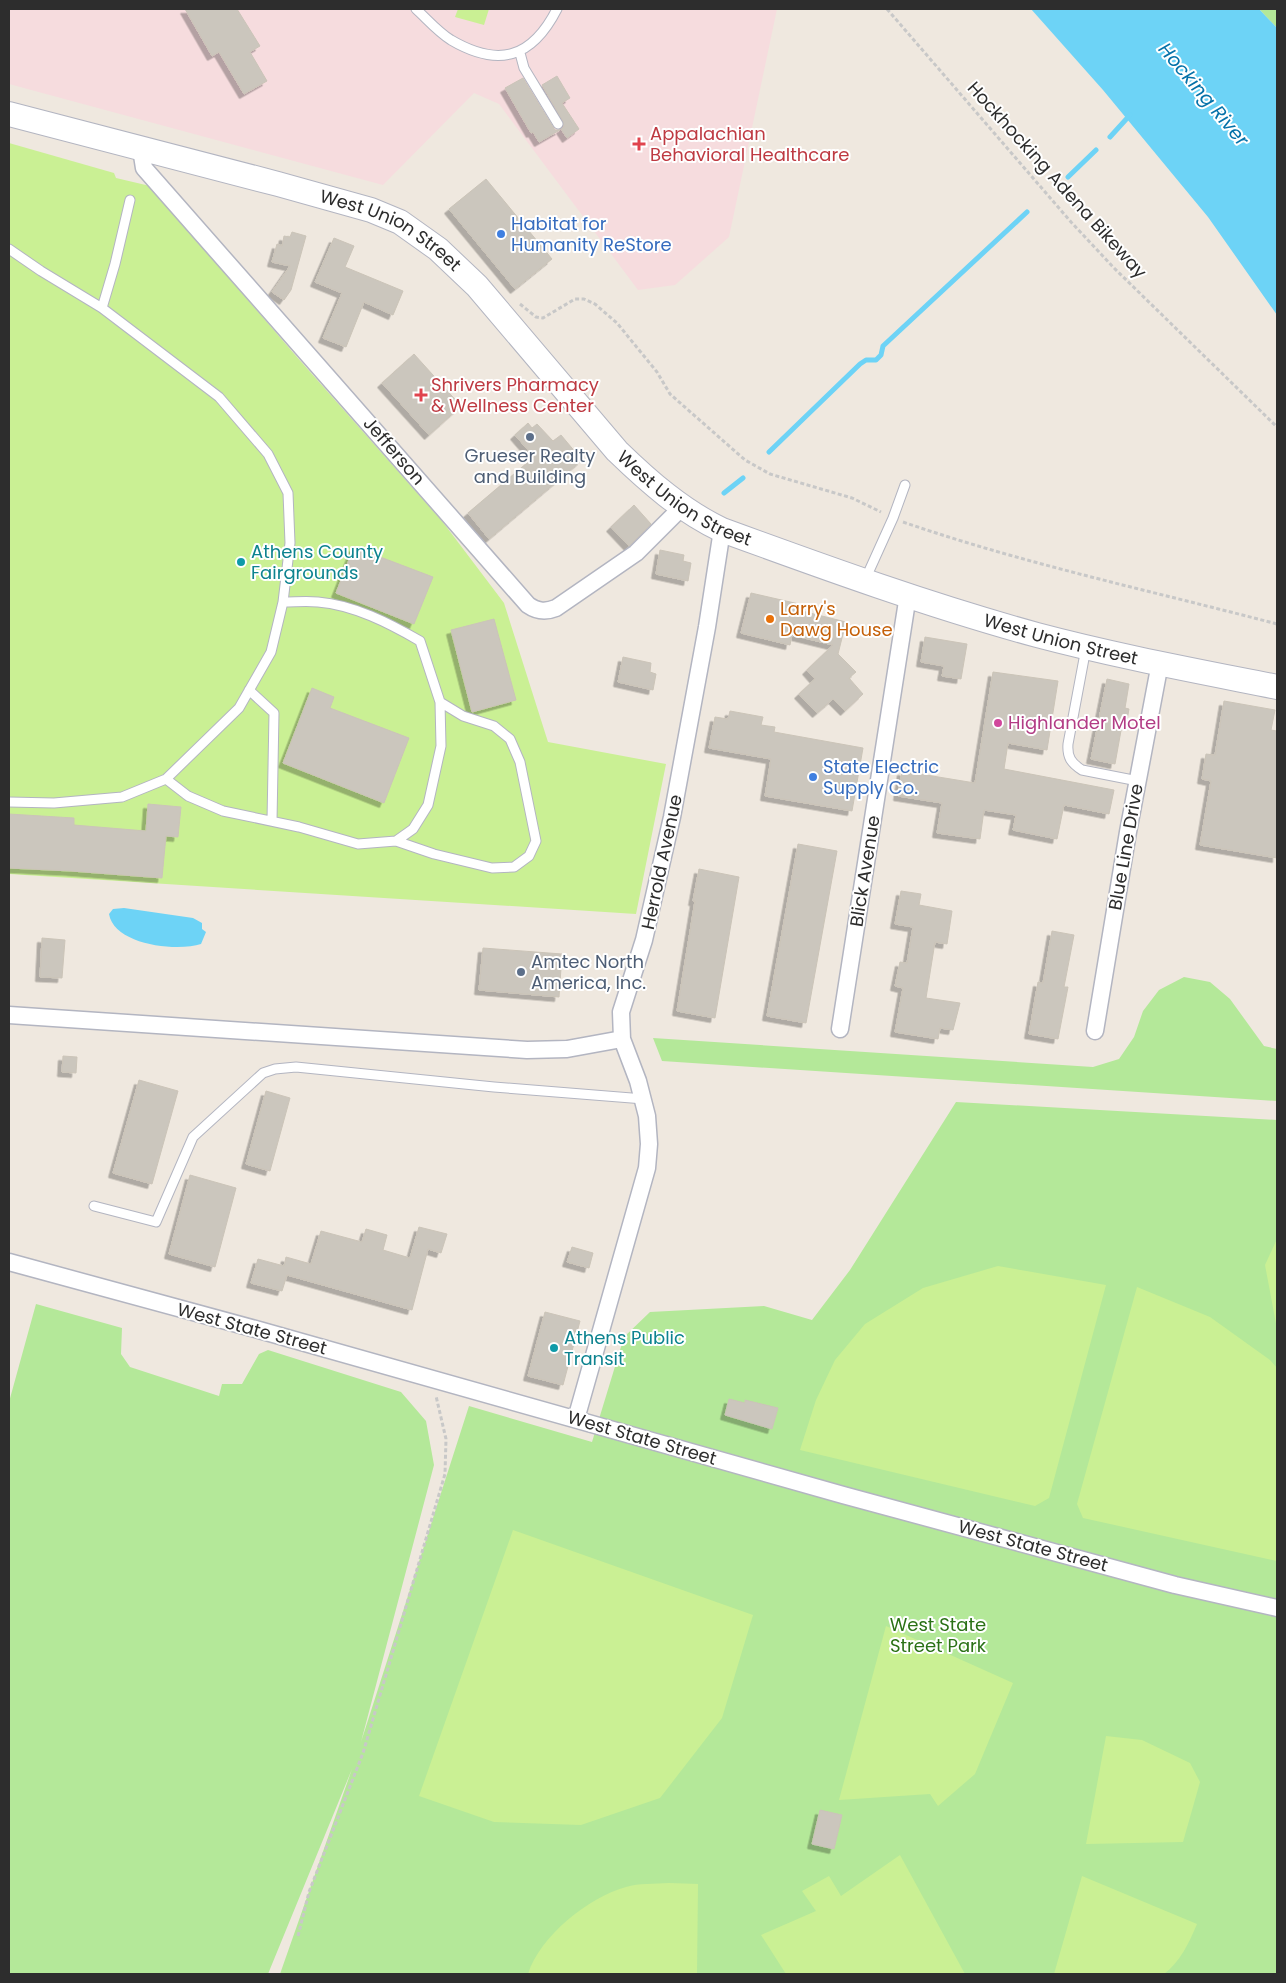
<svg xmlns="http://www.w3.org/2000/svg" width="1286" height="1983" font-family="Poppins,sans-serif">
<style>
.medical{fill:#f6dcde}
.green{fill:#b4e899}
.pitch{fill:#caf094}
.water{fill:#6dd3f6}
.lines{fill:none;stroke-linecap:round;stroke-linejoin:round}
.stream{stroke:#6dd3f6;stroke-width:5}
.building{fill:#cbc6bd;stroke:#cbc4b8;filter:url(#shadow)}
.service-casing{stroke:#b3b5c1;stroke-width:11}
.minor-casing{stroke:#b3b5c1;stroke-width:19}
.secondary-casing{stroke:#b3b5c1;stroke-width:26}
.path{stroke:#c8c8c8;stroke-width:3;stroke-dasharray:4 2.5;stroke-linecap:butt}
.service{stroke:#fff;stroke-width:9}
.minor{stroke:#fff;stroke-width:16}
.secondary{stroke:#fff;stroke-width:24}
.health-dot{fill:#e0444e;stroke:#fff;stroke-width:2}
.shop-dot{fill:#3f7fe0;stroke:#fff;stroke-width:2}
.service-dot{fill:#5c6f8a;stroke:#fff;stroke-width:2}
.culture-dot{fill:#0f9aa8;stroke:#fff;stroke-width:2}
.food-dot{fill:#e8710a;stroke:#fff;stroke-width:2}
.hotel-dot{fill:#d1479c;stroke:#fff;stroke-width:2}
.labels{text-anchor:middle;stroke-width:4;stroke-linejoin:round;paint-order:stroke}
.health-label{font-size:18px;fill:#be3a42;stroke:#fff;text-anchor:start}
.street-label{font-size:18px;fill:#2d2d2d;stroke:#fff}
.shop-label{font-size:18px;fill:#366cbe;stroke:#fff;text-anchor:start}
.service-label{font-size:18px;fill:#4e5e75;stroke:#fff}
.culture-label{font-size:18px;fill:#0d838f;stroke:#fff;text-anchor:start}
.food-label{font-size:18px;fill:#c56008;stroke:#fff;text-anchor:start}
.hotel-label{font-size:18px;fill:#b23c85;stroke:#fff;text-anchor:start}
.park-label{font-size:18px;fill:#2a7116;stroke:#fff}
.water-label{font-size:19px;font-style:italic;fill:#0572a9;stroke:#fff}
</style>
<defs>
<filter id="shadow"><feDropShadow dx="-4.5" dy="4.5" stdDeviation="0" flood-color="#0004"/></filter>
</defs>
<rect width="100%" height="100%" fill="#efe8df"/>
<path class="medical" d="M9 9H777L729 237 675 285 638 290 499 104 474 93 383 185 9 84Z"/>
<path class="green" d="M1259 9H1277V28Z
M1184 977 1210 982 1230 999 1264 1046 1277 1049V1101L662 1061 653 1038 1093 1067 1119 1059 1134 1037 1143 1011 1159 990Z
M956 1102 1277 1120V1974H280L352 1769 268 1974H9V1402L36 1304 122 1328 121 1354 130 1367 219 1396 222 1384H242L259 1354 268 1350 401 1392 426 1421 434 1465 361 1742 469 1406 592 1442 624 1337 650 1312 764 1306 812 1320 850 1270Z"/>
<path class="pitch" d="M458 9H489L484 25 455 17Z
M9 143 114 173 116 178 150 186 296 356 442 521 504 603 548 742 666 764 636 914 9 874Z
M1277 1239V1329L1265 1265Z
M998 1266 1106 1285 1049 1498 1035 1506 800 1450 816 1400 835 1360 865 1324 923 1288Z
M1137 1287 1210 1317 1270 1360 1277 1368V1561L1083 1518 1077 1504Z
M513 1530 753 1615 722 1718 660 1798 581 1825 494 1822 419 1796Z
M886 1626 1013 1683 975 1774 938 1806 930 1794 839 1800Z
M1106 1736 1142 1740 1190 1763 1200 1782 1183 1842 1086 1844Z
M900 1855 965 1974H786L761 1935 816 1911 802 1891 829 1876 841 1896Z
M1082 1876 1197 1924C1189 1943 1180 1962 1164 1974H1054Z
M669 1883 698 1884 697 1974H528C540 1936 589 1897 626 1887 639 1883 655 1884 669 1883Z"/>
<path class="water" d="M1031 9H1259L1277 28V315L1208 217 1103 90Z
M124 908 193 918 202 923V929L206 932 201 944C177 952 114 945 109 914L113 909Z"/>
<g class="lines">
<path class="stream" d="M1110 137 1130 115
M1068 177 1096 150
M769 452 860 364 866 360H876L881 355 883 346 1027 212
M724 493 743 478"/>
</g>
<path class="building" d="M185 9H237L260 46 250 52 267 81 244 94 219 52 212 56Z
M557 76 570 98 562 103 579 129 567 138 561 129 564 127 563 121 542 85Z
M523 78 553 127 555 130H560L539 142 533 132 531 133 505 88Z
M486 179 552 259 515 289 449 209Z
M292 232 306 236 291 290 284 300 272 292 290 266 272 262 277 244 282 246 284 236 290 237Z
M334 238 354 246 345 267 403 291 393 315 364 302 346 347 323 338 342 293 315 282Z
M414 354 461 406 429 435 382 383Z
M528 423 532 428 537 424 553 441 561 435 582 460 489 539 468 513 534 457 515 435Z
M634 505 651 524 629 546 611 527Z
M354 547 433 577 414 624 336 593Z
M660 550 684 555 683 561 691 563 688 581 656 574Z
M751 593 799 604 798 610 846 622 838 654 856 672 849 678 863 694 845 711 833 699 817 713 799 694 815 679 807 670 833 645 792 635 790 645 741 633Z
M494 619 516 700 472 712 451 630Z
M925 637 967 644 961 679 942 676 944 666 921 662Z
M623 657 651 663 650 672 656 674 653 690 618 682Z
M993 672 1058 681 1047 750 1008 743 1004 769 1114 790 1109 814 1064 805 1057 839 1013 830 1016 815 984 810 980 839 937 833 942 803 898 796 902 771 975 783Z
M1107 679 1129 684 1125 708 1129 709 1126 726 1122 725 1115 764 1091 759Z
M312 688 334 697 330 708 409 738 384 803 283 763Z
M1224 701 1275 710 1271 730 1277 731V858L1200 845 1211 781 1202 779 1206 754 1215 755Z
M730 711 763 717 761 725 775 727 774 732 863 748 852 811 765 796 771 759 709 748 715 717 728 719Z
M148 804 181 807 178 837 166 836 162 878 71 871 9 868V814L74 818V825L146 831Z
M798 844 837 851 806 1023 767 1016Z
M699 869 739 877 715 1018 677 1011 695 901H693Z
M901 891 921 894 919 905 952 911 947 944 935 942 926 998 960 1003 953 1030 940 1028 938 1039 895 1032 903 988 895 986 900 962 907 963 913 927 895 924Z
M1052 931 1074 935 1064 987H1068L1058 1039 1029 1034 1038 982 1043 983Z
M42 938 65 940 62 978 40 977Z
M483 948 562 954 559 997 479 990Z
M63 1056 77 1057 76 1073 62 1072Z
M139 1080 178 1091 152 1184 113 1173Z
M266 1091 290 1098 270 1171 246 1164Z
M190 1175 236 1188 215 1267 169 1254Z
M419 1227 447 1234 441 1253 428 1249 412 1310 287 1275 282 1291 251 1283 258 1259 284 1266 286 1257 311 1264 321 1231 362 1242 366 1229 387 1235 383 1250 410 1258Z
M572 1247 593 1253 589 1268 567 1262Z
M545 1312 580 1321 563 1385 528 1376Z
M729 1399 745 1403V1400L778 1408 772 1429 725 1415Z
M820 1810 842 1815 834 1849 812 1844Z"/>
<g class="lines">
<defs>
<path id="service" d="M416 9C427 19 438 32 451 40 499 68 532 58 557 9
M520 53 524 68 558 124
M9 249 41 271 102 308 219 397 268 454 288 493 290 543 283 602 271 652 239 708 166 779 122 797 54 803 9 802
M102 308 115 264 130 200
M865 580 893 518 905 485
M1086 648 1068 744C1067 757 1071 763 1082 770L1138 781
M249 690 274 713 272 821
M166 779 188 796 223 811 299 827 358 844 396 841 413 829 428 805 441 746 440 702 420 641C389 623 354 605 318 602 307 601 295 602 283 602
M396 841 434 854 492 868 514 867 529 856 536 841 520 762 510 739 494 726 463 716 440 702
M94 1206 156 1222 193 1137 263 1073 275 1069 296 1067 494 1087 644 1099"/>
<path id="minor" d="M141 149 144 168 528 605C538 612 546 612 556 608L636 553 682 507
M9 1015 527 1050 567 1049 622 1039
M840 1029 908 595
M1095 1031 1128 832 1160 663
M9 1262 259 1330 843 1495 1175 1585 1277 1608
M576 1419 647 1168 649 1144 647 1116 638 1081 622 1039 621 1012 644 940 672 817 707 627 722 530"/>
<g id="secondary">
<path id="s1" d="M9 114 278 184 371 210 400 222 438 249 477 286 617 451C649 482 682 511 722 530 826 568 931 606 1037 635 1116 656 1197 671 1277 687"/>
</g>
</defs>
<use href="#service" class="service-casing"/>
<use href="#minor" class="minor-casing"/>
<use href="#secondary" class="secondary-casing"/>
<path class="path" d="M887 9 1071 222 1114 268 1277 427
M520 304 536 317 543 318 575 299H584L595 304 617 323 657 372 670 394 745 460 770 474 852 498 881 512
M903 522C1025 564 1152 591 1277 624
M298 1936 309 1892 363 1753 445 1474 446 1439 436 1396"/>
<use href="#service" class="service"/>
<use href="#minor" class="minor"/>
<use href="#secondary" class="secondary"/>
</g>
<g class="health-dot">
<path d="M636.5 136.5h5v5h5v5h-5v5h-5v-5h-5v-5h5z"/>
<path d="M418.5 387.5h5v5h5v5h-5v5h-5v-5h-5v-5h5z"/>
</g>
<g class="shop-dot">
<circle cx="501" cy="234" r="5"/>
<circle cx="813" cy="777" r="5"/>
</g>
<g class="service-dot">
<circle cx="530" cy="437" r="5"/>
<circle cx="521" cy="972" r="5"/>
</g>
<g class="culture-dot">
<circle cx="241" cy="562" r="5"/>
<circle cx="554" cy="1348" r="5"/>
</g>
<circle class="food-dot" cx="770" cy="619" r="5"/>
<circle class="hotel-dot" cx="998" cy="723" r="5"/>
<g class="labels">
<g class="health-label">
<text x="650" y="140">Appalachian<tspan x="650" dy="21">Behavioral Healthcare</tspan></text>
<text x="431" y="391">Shrivers Pharmacy<tspan x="431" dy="21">&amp; Wellness Center</tspan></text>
</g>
<g class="street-label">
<text transform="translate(1057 180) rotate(48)" y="6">Hockhocking Adena Bikeway</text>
<text dy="6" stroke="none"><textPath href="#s1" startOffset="401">West Union Street</textPath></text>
<text transform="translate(394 451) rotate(49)" y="6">Jefferson</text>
<text dy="6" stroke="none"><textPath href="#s1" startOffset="806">West Union Street</textPath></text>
<text dy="6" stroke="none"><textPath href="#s1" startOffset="1211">West Union Street</textPath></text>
<text transform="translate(1126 847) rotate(-80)" y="6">Blue Line Drive</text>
<text transform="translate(662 862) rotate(-78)" y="6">Herrold Avenue</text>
<text transform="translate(865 871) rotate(-81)" y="6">Blick Avenue</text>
<text transform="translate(252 1329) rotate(15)" y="6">West State Street</text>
<text transform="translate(642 1438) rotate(16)" y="6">West State Street</text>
<text transform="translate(1033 1546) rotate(15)" y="6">West State Street</text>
</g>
<g class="shop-label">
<text x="511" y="230">Habitat for<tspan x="511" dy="21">Humanity ReStore</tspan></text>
<text x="823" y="773">State Electric<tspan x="823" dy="21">Supply Co.</tspan></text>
</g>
<g class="service-label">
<text x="530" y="462">Grueser Realty<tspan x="530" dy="21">and Building</tspan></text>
<text x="531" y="968" text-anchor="start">Amtec North<tspan x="531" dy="21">America, Inc.</tspan></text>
</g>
<g class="culture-label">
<text x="251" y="558">Athens County<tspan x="251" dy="21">Fairgrounds</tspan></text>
<text x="564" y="1344">Athens Public<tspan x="564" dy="21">Transit</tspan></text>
</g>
<g class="food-label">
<text x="780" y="615">Larry's<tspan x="780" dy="21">Dawg House</tspan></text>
</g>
<g class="hotel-label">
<text x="1008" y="729">Highlander Motel</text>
</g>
<g class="park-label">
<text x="938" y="1631">West State<tspan x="938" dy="21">Street Park</tspan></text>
</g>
<g class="water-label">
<text transform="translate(1204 94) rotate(50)" y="7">Hocking River</text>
</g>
</g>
<rect width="1286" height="1983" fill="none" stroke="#2d2d2d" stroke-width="20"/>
</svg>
